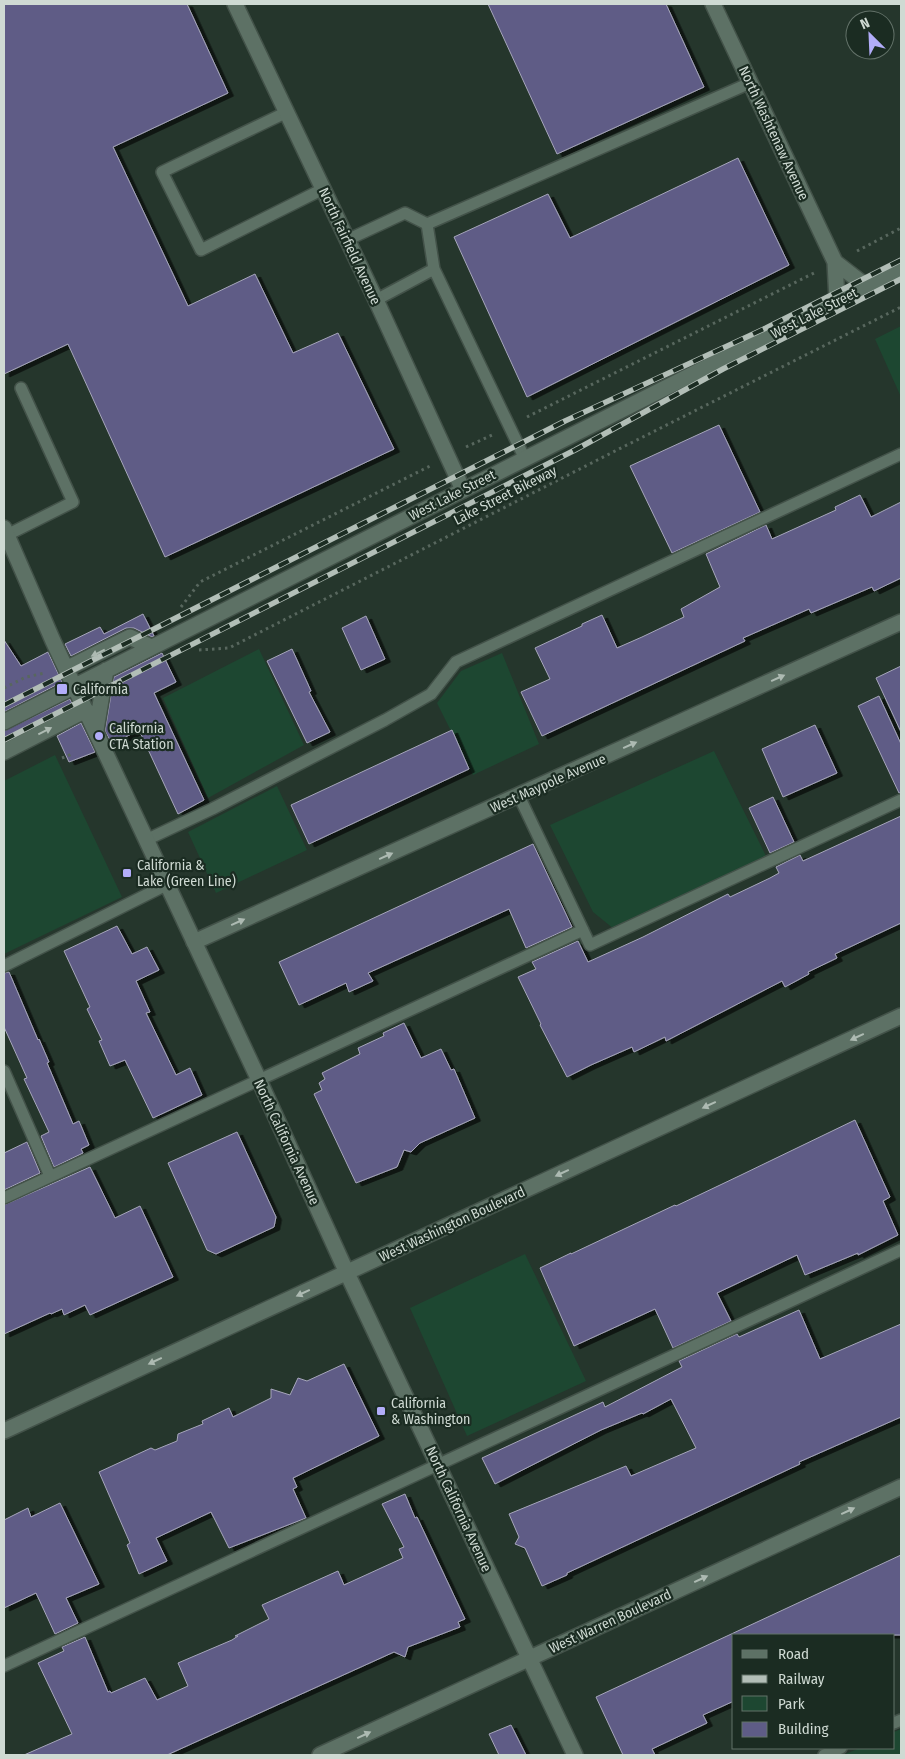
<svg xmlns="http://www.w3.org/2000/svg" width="905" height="1759" font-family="'Fira Sans Condensed',sans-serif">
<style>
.green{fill:#1d4731}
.building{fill:#5e5c86;stroke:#a7a6bb;filter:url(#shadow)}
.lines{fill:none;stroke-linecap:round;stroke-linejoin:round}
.lane-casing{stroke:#435249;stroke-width:14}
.street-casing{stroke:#435249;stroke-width:18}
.secondary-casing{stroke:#435249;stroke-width:18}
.path{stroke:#58675e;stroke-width:3;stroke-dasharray:2.5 4;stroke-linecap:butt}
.lane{stroke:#5d7165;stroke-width:11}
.street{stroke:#5d7165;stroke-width:15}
.secondary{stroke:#5d7165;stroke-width:15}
.rail-casing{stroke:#b2beb7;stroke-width:5.5}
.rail{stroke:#1b2c22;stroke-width:4;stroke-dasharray:11;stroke-linecap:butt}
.oneway{fill:#adbab2}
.poi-dot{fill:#b2adf9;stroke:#1b2c22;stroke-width:2}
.labels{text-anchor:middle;stroke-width:4.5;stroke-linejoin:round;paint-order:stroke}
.street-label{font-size:14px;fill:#cfdad3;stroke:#1b2c22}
.poi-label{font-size:14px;fill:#cfdad3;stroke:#1b2c22;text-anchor:start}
</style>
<defs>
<filter id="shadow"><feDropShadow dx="5.5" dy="3" stdDeviation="0" flood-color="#0009"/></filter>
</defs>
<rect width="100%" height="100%" fill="#25362c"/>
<path class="green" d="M901 326V397L875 339Z
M259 649 304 745 208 798 163 698Z
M502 653 539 744 473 775 437 703 461 671Z
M714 751 768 860 614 929 593 912 550 825Z
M55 755 122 897 4 954V781Z
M277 786 307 850 216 893 188 832Z
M525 1254 586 1381 467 1436 410 1308Z
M901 1729V1755H843L860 1748H894V1732Z"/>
<path class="building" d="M4 4H187L228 93 113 147 188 306 255 274 293 353 338 333 394 449 165 557 68 344 4 374Z
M488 4H666L704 87 557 154Z
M738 158 789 265 527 397 454 237 548 194 570 238Z
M719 425 760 512 672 553 630 466Z
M860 495 871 517 901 502V578L874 591 872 587 811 613 809 609 743 638 745 641 542 736 521 692 550 679 535 648 582 626V624L602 615 617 648 642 637 684 617 681 609 720 587 706 554 766 525 772 539 836 510 835 507Z
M143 614 154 636 152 637 134 628H126L71 656 65 644 100 627 104 634Z
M366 616 385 659 361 670 342 628Z
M4 640 21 666 48 652 62 682 4 712Z
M292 649 311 691 309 692 330 732 307 743 267 661Z
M162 653 176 682 154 693 204 800 178 814 139 730 112 744 105 731 114 677Z
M901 666V732L876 678Z
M879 696 901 744V793H899L858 706Z
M70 699 73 706 4 742V731Z
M81 723 95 752 69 762 57 736Z
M815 725 837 773 783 797 762 749Z
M452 730 469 769 309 844 291 805Z
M773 797 794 842 770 853 749 808Z
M901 816V923L835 954 837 958 808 972 809 974 785 987 782 981 666 1041 665 1037 634 1052 632 1047 591 1065 567 1077 540 1025 541 1024 518 977 536 969 532 962 578 941 588 962 643 937 728 894 730 897 770 878 779 873 776 867 800 855 803 861Z
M533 844 572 927 526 948 509 909 368 973 373 981 349 992 346 983 299 1005 279 962Z
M117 926 132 954 147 947 159 970 136 981 150 1012 146 1013 176 1075 190 1068 202 1095 153 1118 125 1060 110 1066 99 1041 102 1040 87 1009 90 1007 64 951Z
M9 972 38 1040 39 1039 49 1062 47 1063 73 1124 79 1121 89 1145 81 1149 83 1153 54 1167 41 1136 49 1132 24 1079 27 1078 4 1027V973Z
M404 1023 421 1058 441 1049 451 1070 454 1069 475 1118 420 1143 411 1152 404 1150 397 1167 356 1183 314 1094 322 1090 319 1083 325 1079 322 1073 360 1054 358 1048 384 1036 383 1033Z
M855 1120 890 1197 883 1201 898 1235 858 1255V1253L805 1275 797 1255 717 1293 731 1321 673 1348 655 1309 574 1346 540 1268 571 1253V1254L675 1205 676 1206 739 1176Z
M237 1132 276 1217 274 1227 216 1254 207 1250 168 1163Z
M27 1142 40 1173 4 1190V1153Z
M90 1167 115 1218 140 1206 173 1277 90 1315 85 1305 64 1315 62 1309 51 1314 50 1313 4 1334V1205Z
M799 1310 820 1359 901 1324V1417L799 1462 800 1464 567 1573V1575L542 1586 525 1548 515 1544 519 1537 509 1514 626 1466 631 1476 696 1448 671 1399 643 1414 642 1413 601 1430 495 1484 482 1458 603 1402 605 1407 682 1367 679 1361 737 1334 739 1337Z
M344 1364 379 1436 293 1478 297 1487 293 1489 306 1518 229 1548 211 1512 156 1538 167 1561 139 1574 127 1545 130 1543 99 1472 151 1448 155 1450 177 1441 178 1434 203 1424 202 1421 229 1408 233 1417 271 1398V1389L290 1395 298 1378 307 1381Z
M405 1494 415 1518 417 1517 465 1619 458 1622 460 1627 408 1647 405 1657 394 1652 167 1755H24L72 1734 38 1663 64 1651 62 1647 85 1637 108 1692 110 1691 111 1693 145 1678 157 1700 188 1686 178 1663 232 1640 238 1636H235L269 1619 262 1605 338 1571 344 1585 403 1558 399 1549 404 1547 382 1504Z
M60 1503 99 1584 66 1598 78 1623 55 1634 36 1593 4 1608V1520L28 1508 31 1517Z
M901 1555V1635H734V1701L703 1715 707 1723 652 1749 655 1755H623L596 1697Z
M511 1725 526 1755H499L489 1734Z"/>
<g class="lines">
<defs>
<path id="lane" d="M287 112 162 172 201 250 323 189
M427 224 750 83
M347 240 405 213 427 224 434 269 376 300
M434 269 525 459
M7 535 73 502 21 388
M519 796 590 945 901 800
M146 840 212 809 385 720 431 694 456 662 901 454
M4 966 166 885
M4 1071 50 1176
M4 1198 583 930
M4 1666 901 1250
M894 1723 901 1720
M824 1755 841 1748"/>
<path id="street" d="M235 4 376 300 463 490
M713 4 835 262
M837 300 835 262 866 286
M194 942 901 622"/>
<path id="secondary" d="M4 528 53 641 259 1080 347 1273 575 1755
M66 669 130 637 151 647
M4 722 901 269
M96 730 106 670
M4 752 86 710
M4 1431 901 1016
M320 1755 901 1487"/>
</defs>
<use href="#lane" class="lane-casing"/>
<use href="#street" class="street-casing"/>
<use href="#secondary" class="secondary-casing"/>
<path class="path" d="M857 251 901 228
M527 417 814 273
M466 447 492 435
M181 607 200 582 430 466
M199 650 229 648 619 449 901 307
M4 688 26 677 45 673
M62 758 72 754"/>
<use href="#lane" class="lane"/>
<use href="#street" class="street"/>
<use href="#secondary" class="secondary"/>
<defs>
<path id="rail" d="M4 705 565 421 766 328 901 260
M4 740 575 450 723 369 901 279"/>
</defs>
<use href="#rail" class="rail-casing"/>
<use href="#rail" class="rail"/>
</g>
<defs><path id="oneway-solid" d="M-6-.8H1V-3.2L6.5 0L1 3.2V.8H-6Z" transform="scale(1.25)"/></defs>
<g class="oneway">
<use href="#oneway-solid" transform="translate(98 653) rotate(154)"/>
<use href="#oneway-solid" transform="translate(778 678) rotate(-24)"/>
<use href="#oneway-solid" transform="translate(45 731) rotate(-27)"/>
<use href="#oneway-solid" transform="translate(630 745) rotate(-24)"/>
<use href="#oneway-solid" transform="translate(386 856) rotate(-24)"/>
<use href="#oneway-solid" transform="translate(238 922) rotate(-24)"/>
<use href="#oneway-solid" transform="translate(857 1037) rotate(155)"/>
<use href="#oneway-solid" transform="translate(709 1105) rotate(155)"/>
<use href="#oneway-solid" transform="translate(562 1173) rotate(155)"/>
<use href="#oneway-solid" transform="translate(303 1293) rotate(155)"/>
<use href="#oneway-solid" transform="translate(155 1361) rotate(155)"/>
<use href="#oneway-solid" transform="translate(848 1511) rotate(-25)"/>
<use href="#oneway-solid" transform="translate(701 1579) rotate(-25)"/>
<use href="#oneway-solid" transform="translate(364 1735) rotate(-25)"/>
</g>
<g class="poi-dot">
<rect x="56" y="683" width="12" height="12" rx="2.5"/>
<circle cx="99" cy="736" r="5"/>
<rect x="122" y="868" width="10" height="10" rx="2.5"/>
<rect x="376" y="1406" width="10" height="10" rx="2.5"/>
</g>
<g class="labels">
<g class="street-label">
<text transform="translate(774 133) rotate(65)" y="5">North Washtenaw Avenue</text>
<text transform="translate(350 246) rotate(65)" y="5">North Fairfield Avenue</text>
<text transform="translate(814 313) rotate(-27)" y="5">West Lake Street</text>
<text transform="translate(452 495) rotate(-27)" y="5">West Lake Street</text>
<text transform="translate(505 495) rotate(-27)" y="5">Lake Street Bikeway</text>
<text transform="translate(548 783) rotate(-24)" y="5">West Maypole Avenue</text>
<text transform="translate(287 1142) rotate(65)" y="5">North California Avenue</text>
<text transform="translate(452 1224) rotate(-25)" y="5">West Washington Boulevard</text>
<text transform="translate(459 1509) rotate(65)" y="5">North California Avenue</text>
<text transform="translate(610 1621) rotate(-25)" y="5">West Warren Boulevard</text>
</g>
<g class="poi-label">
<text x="73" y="694">California</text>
<text x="109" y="733">California<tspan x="109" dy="16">CTA Station</tspan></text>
<text x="137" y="870">California &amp;<tspan x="137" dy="16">Lake (Green Line)</tspan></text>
<text x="391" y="1408">California<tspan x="391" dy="16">&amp; Washington</tspan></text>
</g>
</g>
<rect width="905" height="1759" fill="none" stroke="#cfdad3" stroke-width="10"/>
<rect x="732" y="1634" width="162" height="115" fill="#1b2c22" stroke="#637269"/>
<rect x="742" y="1650" width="25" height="8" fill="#5d7165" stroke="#637269"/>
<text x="778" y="1659" font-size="15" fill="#cfdad3">Road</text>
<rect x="742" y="1675" width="25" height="8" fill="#b2beb7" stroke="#637269"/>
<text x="778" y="1684" font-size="15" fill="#cfdad3">Railway</text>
<rect x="742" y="1696" width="25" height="15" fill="#1d4731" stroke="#637269"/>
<text x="778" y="1709" font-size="15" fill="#cfdad3">Park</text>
<rect x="742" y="1722" width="25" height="15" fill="#5e5c86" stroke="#637269"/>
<text x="778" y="1734" font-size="15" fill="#cfdad3">Building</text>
<g transform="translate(870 35) rotate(336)"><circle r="24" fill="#1b2c22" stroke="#637269"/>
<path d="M0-4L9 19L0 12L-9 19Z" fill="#b2adf9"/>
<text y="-8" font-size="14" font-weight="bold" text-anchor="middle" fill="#cfdad3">N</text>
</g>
</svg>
